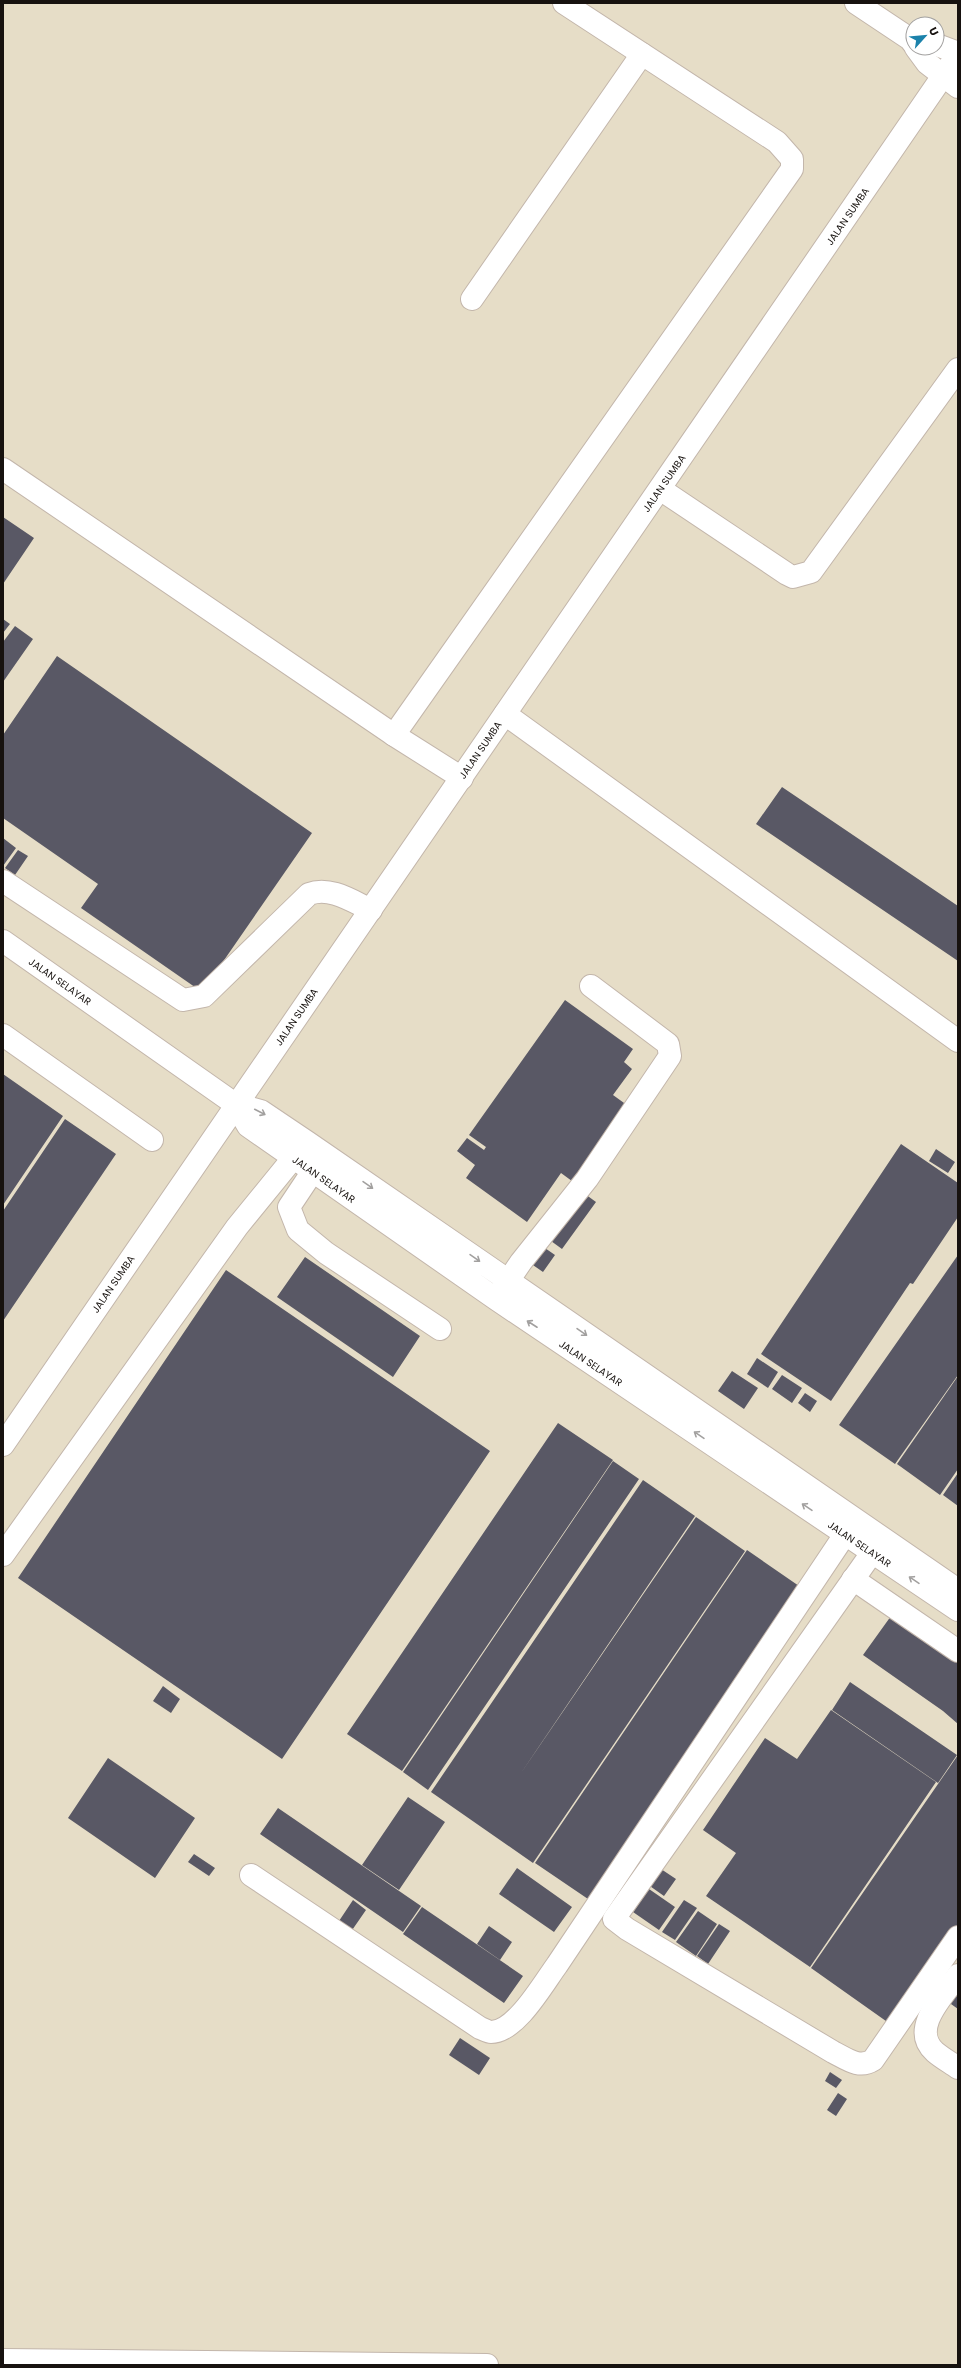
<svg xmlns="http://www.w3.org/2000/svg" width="961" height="2368" font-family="Poppins,sans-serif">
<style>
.industrial{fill:#e6ddc7;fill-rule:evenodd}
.building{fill:#595865}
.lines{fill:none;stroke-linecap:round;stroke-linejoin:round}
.minor-casing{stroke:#c3b6ab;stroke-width:24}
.minor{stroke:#fff;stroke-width:22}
.oneway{stroke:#a2a09f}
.labels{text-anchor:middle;stroke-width:4;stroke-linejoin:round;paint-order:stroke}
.street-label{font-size:10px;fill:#17120f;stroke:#fff}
</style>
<rect width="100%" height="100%" fill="#f2e4d9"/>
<path class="industrial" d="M3 3H958V2365H3ZM913 24H937V48H913Z"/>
<path class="building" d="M3 517 34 538 3 584Z
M3 619 10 624 3 633Z
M15 626 33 639 3 682V642Z
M57 656 312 833 202 992 81 908 98 884 3 818V735Z
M782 787 958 906V961L756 824Z
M3 838 16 848 3 866Z
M18 850 28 856 15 875 5 868Z
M565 1000 633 1049 624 1062 632 1069 613 1095 631 1108 576 1184 561 1173 527 1222 466 1178 475 1165 457 1151 467 1138 484 1150 486 1147 469 1135Z
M3 1074 63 1116 3 1205Z
M65 1119 116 1154 3 1321V1211Z
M901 1144 958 1183V1217L913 1284 910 1283 831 1401 761 1354Z
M936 1149 955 1162 948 1173 929 1161Z
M585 1194 596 1202 562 1249 551 1241Z
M542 1246 555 1255 543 1272 530 1263Z
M958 1255V1375L895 1464 839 1425Z
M305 1257 420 1336 393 1377 277 1297Z
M226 1270 490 1451 282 1759 18 1578Z
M757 1358 778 1372 768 1388 747 1374Z
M732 1371 758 1388 744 1409 718 1391Z
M782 1375 802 1388 792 1403 772 1389Z
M958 1376V1469L940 1495 897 1464Z
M805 1393 817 1401 810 1412 798 1403Z
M558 1423 613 1460 402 1771 347 1734Z
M613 1461 639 1479 428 1790 403 1772Z
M958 1473V1506L943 1495Z
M643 1480 695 1516 521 1773 696 1517 745 1551 533 1863 431 1792Z
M747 1550 799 1586 588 1899 535 1863Z
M891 1616 958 1662V1724L943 1711 863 1655Z
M850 1682 957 1755 938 1783 832 1710Z
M163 1686 180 1699 171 1713 153 1701Z
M831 1710 936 1782 810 1967 706 1896 736 1853 703 1830 765 1738 797 1759Z
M958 1755V1932L893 2026 811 1968Z
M108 1758 195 1818 155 1878 68 1818Z
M408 1797 445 1822 399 1890 362 1865Z
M278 1808 421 1906 403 1932 260 1834Z
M194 1854 215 1868 209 1876 188 1862Z
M658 1867 676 1879 664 1896 647 1884Z
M517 1868 572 1907 554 1932 499 1894Z
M649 1889 675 1907 659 1930 633 1912Z
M353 1900 366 1910 348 1936 335 1927Z
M684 1900 697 1908 675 1940 662 1932Z
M422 1907 523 1976 504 2003 403 1934Z
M698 1911 717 1924 696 1956 676 1942Z
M719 1924 730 1931 708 1964 697 1956Z
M489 1926 512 1942 500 1960 477 1944Z
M958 1978V2009L944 1999Z
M460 2038 490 2058 479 2075 449 2055Z
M830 2072 842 2080 836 2088 825 2081Z
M838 2093 847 2099 836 2116 827 2110Z"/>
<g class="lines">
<defs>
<g id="minor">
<path d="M856 3 910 39 913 43"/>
<path d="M937 45 958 53"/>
<path d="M916 48 927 63 958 87"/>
<path d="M472 299 642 54"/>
<path d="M3 469 394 735 462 778"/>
<path d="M660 489 787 574 793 577 811 572 958 369"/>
<path d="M505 714 958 1041"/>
<path d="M394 735 792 169V159L777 142 564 3"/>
<path d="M3 881 183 1000 204 996 309 894C330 886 352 901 371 910"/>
<path id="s1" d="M3 941 235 1104"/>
<path d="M3 1035 152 1140"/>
<path d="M313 1171 289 1207 298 1230 326 1253 440 1329"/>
<path d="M500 1293 521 1262 587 1179 670 1056 668 1044 591 986"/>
<path id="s2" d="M3 1445C319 980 641 519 958 54"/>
<path d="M881 1540 614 1919 627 1929 833 2052C847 2059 859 2069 873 2060L958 1937"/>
<path d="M3 1555 237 1227 303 1146"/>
<path d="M853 1579 958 1651"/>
<path id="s3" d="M958 1590 307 1142 261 1111 235 1104 248 1126 496 1299 958 1610"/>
<path d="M251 1875 480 2028C483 2029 488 2032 491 2032 516 2032 543 1984 557 1965L854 1521"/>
<path d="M958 1975C944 1995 909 2029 935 2052 942 2058 951 2063 958 2068"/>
<path d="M3 2360 487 2365"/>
</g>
</defs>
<use href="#minor" class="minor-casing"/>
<use href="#minor" class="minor"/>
</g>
<defs><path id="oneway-shaft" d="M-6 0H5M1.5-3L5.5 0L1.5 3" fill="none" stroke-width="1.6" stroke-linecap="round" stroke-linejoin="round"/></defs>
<g class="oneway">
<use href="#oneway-shaft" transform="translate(260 1112) rotate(27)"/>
<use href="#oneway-shaft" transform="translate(368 1185) rotate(35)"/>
<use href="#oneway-shaft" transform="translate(475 1258) rotate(35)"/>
<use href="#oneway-shaft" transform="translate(532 1324) rotate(-147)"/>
<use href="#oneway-shaft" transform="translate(582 1332) rotate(35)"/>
<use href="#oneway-shaft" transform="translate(699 1435) rotate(-146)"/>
<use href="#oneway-shaft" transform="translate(807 1507) rotate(-146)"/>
<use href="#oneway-shaft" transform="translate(914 1580) rotate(-146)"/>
</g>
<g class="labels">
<g class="street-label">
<text dy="4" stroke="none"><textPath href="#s2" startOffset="1491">JALAN SUMBA</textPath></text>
<text dy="4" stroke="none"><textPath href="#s2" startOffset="1167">JALAN SUMBA</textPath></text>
<text dy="4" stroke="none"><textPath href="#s2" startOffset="843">JALAN SUMBA</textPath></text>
<text dy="4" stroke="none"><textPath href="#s1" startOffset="70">JALAN SELAYAR</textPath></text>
<text dy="4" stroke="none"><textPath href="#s2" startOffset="519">JALAN SUMBA</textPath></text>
<text dy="4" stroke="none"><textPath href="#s3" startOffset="991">JALAN SELAYAR</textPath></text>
<text dy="4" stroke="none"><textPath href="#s2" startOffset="195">JALAN SUMBA</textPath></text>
<text dy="4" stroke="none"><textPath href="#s3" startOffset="1315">JALAN SELAYAR</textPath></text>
<text dy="4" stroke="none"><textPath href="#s3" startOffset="1639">JALAN SELAYAR</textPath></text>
</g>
</g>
<rect width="961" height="2368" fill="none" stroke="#17120f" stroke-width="8"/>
<g transform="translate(925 36) rotate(63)"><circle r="19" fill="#ffffff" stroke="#a2a09f"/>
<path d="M0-3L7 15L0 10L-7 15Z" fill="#1b82ab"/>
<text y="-6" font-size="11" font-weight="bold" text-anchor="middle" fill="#17120f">U</text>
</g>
</svg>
